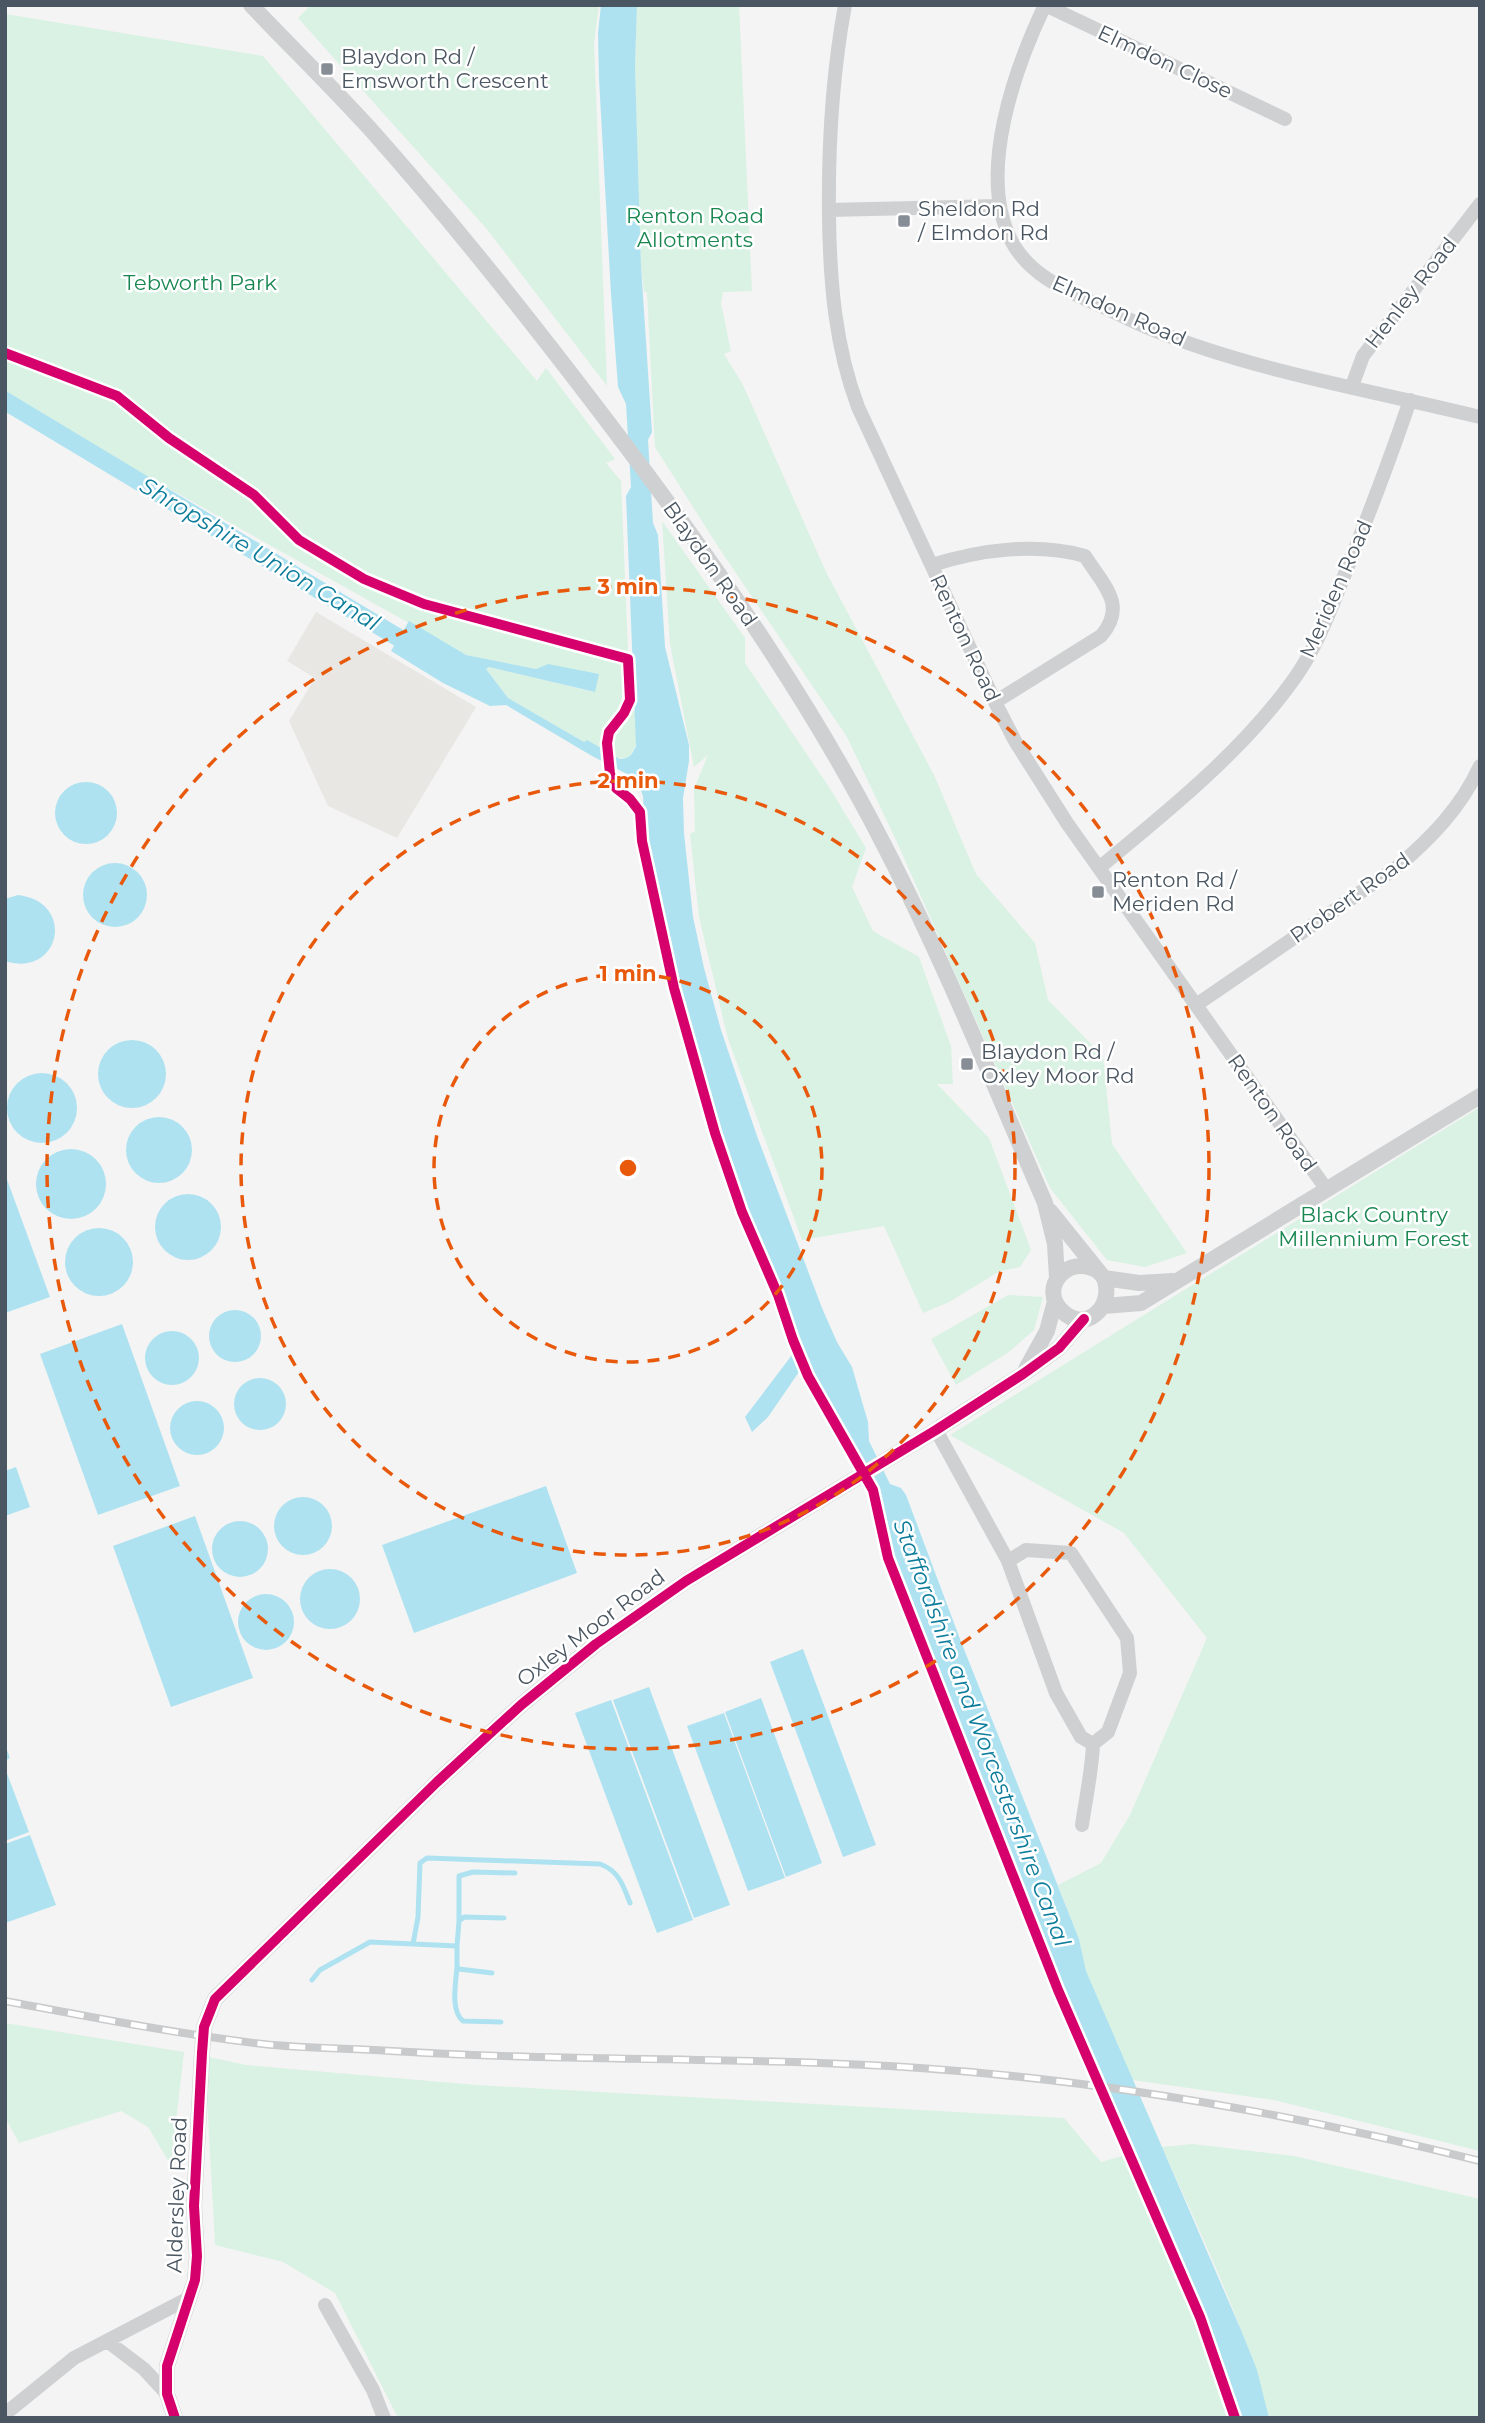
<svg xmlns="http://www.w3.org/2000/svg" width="1485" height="2423" font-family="Montserrat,sans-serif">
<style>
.commercial{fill:#e8e7e3}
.green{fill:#d9f2e3}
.water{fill:#aee2f0}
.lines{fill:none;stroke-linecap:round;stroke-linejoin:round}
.stream{stroke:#aee2f0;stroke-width:5}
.canal{stroke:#aee2f0;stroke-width:18}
.minor{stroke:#ced0d2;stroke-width:14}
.tertiary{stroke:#ced0d2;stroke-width:16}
.rail-casing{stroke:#c9cacc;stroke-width:8}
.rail{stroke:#fff;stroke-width:5;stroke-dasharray:16;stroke-linecap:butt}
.cycleway-casing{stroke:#fff;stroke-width:15}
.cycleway{stroke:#d6006c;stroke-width:10}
.ring{fill:none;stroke:#e8590c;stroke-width:3.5;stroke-dasharray:12 9}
.poi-dot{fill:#868d94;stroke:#fff;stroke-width:2.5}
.labels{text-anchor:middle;stroke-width:5;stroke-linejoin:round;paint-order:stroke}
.poi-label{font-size:21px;fill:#4a5661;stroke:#fff;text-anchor:start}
.street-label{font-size:21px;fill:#4a5661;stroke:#fff}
.park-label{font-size:21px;fill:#17864f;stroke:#fff}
.water-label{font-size:23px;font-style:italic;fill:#0c7c9b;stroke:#fff}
.centre{fill:#e8590c;stroke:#fff;stroke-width:3.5}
.ring-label{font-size:21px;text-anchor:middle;font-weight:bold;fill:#e8590c;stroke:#fff;stroke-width:5;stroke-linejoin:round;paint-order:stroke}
</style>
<rect width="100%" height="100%" fill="#f4f4f4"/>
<path class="commercial" d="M316 612 476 707 397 838 328 806 289 721 315 678 287 661Z"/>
<path class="green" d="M311 5H599L594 43 607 386 486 228 298 18Z
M637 5H739L752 291 723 292 721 304 731 351 724 354 743 385 826 572 934 775 976 874 1035 943 1048 1000 1103 1056 1112 1144 1187 1253 1145 1267 1107 1260 1050 1188 896 840 847 737 719 548 655 447 647 292H644L641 266 635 66Z
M5 14 263 56 537 381 546 368 615 459 606 463 621 481 630 700C638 716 643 747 626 759L614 757 587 741 584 742 508 698 486 669 489 667 594 692 548 664 536 669 466 655 61 428 5 394Z
M662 521 745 638V663L829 787 866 848 852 887 873 931 919 957 951 1046 953 1084H937L989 1138 1031 1250 1020 1267 1000 1271 949 1302 923 1313 884 1226 802 1240 728 1039 699 917 690 834 695 831 694 789 708 755 694 767 670 644Z
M1480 1107V2151L1274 2100 1132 2080 1086 1971 1079 1939 1058 1885 1101 1863 1130 1815 1207 1638 1124 1533 950 1435Z
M1008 1295 1043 1297 1034 1330 1009 1352 956 1385 931 1339Z
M5 2023 184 2052 171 2165 148 2127 121 2111 19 2143 5 2117Z
M209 2057 246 2065 476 2085 1064 2118 1101 2162 1122 2156C1163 2242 1202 2326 1230 2418H398L335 2293 283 2262 215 2245 207 2098Z
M1193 2144 1294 2156 1480 2199V2418H1269C1245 2324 1201 2235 1162 2147Z"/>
<path class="water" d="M601 5H637L635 66 641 266 652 432 648 440 653 523 658 535 665 647 689 745V761L683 798 684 833 693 917 704 968 721 1030 757 1136 822 1308 837 1342 852 1367 868 1422 869 1441 890 1484 901 1488 906 1495 960 1639 1079 1939 1086 1971 1241 2330 1257 2370 1269 2418H1241L1209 2323 1048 1953 905 1590 884 1527 879 1491 809 1368 801 1369 768 1417 752 1432 745 1417 795 1351 799 1341 738 1188 704 1083 672 969 645 832 643 796 638 783 631 776 592 756 506 705 490 706 443 683 391 651 409 621 466 655 536 669 548 664 599 674 595 692 489 667 486 669 508 698 584 742 587 740 620 759C630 759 632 754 636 746L626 496 631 487 626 404 618 387 611 294 599 79 598 33Z
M55 813a31 31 0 1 1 62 0a31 31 0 1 1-62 0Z
M83 895a32 32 0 1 1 64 0a32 32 0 1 1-64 0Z
M18 895C77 902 60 979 5 961V899Z
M98 1074a34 34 0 1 1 68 0a34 34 0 1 1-68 0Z
M7 1108a35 35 0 1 1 70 0a35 35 0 1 1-70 0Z
M126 1150a33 33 0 1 1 66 0a33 33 0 1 1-66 0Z
M36 1184a35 35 0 1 1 70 0a35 35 0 1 1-70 0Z
M5 1174 50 1297 5 1313Z
M155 1227a33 33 0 1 1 66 0a33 33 0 1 1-66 0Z
M65 1262a34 34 0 1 1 68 0a34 34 0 1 1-68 0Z
M209 1336a26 26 0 1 1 52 0a26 26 0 1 1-52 0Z
M122 1324 180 1486 98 1515 40 1354Z
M145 1358a27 27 0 1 1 54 0a27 27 0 1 1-54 0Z
M234 1404a26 26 0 1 1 52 0a26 26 0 1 1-52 0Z
M170 1428a27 27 0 1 1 54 0a27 27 0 1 1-54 0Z
M16 1467 30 1507 5 1516V1471Z
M546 1486 577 1573 414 1633 382 1545Z
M274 1526a29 29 0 1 1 58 0a29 29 0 1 1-58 0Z
M195 1516 253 1678 171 1707 113 1546Z
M212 1549a28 28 0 1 1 56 0a28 28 0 1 1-56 0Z
M300 1599a30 30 0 1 1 60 0a30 30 0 1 1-60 0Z
M238 1622a28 28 0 1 1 56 0a28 28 0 1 1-56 0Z
M803 1649 876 1845 843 1857 770 1662Z
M649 1687 730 1905 694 1918 613 1700Z
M761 1698 822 1863 786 1877 725 1712Z
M611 1700 693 1920 657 1933 575 1713Z
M724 1713 785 1878 748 1891 687 1726Z
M5 1768 29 1832 5 1841Z
M30 1835 56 1905 5 1923V1844Z"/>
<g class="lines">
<path class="stream" d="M5 1752 7 1757
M459 1921V1876L473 1872 515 1873
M413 1944 418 1917 420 1863 427 1858 600 1864C619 1871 623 1885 630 1903
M457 1946V1967L459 1969 492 1973
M457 1967C456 1982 450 2011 463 2021L501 2022
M312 1980 320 1970 370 1942 457 1946 459 1921 464 1917 504 1918"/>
<path class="canal" d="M5 401 419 650"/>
<path class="minor" d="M845 5C832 76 828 146 829 218 830 282 835 346 858 407L995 702 1015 741 1067 823 1327 1190
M1045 5C1015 68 977 173 1011 240 1029 276 1068 291 1103 307 1119 314 1135 323 1151 329 1256 372 1371 390 1480 417
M1045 5 1285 119
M829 210 999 206
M1352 386 1363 356 1480 204
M932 565C979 550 1037 542 1085 556 1103 585 1128 605 1101 636L995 702
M1100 867C1167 812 1243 751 1294 679 1320 643 1334 600 1351 559 1372 506 1392 454 1410 400
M1196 1005 1396 868C1430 839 1461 808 1480 766
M936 1430 1008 1561 1056 1693 1081 1737 1093 1744 1108 1732 1130 1673 1127 1638 1071 1553 1026 1550 1008 1561
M1082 1825C1086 1797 1092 1771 1093 1744
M325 2305 373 2390 384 2418
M107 2341 144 2369 167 2394
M5 2414 74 2358 189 2298"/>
<path class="tertiary" d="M251 5C291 47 333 88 372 131 467 238 555 351 641 466 730 586 816 712 884 845 944 961 993 1083 1045 1203L1055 1244 1057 1278
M1050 1211 1104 1278C1115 1307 1085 1334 1062 1311 1038 1288 1068 1253 1098 1271
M1104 1278 1139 1283 1173 1281
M1104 1306 1141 1303 1480 1096
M1026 1369 1047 1331 1055 1301
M175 2418 167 2394V2366L195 2280 197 2256 194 2206 202 2053 204 2027 215 1999 437 1782 521 1705 596 1644 686 1581 936 1430 1023 1374 1059 1348 1084 1319"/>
<defs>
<path id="rail" d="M5 2001C91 2017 177 2034 263 2044 300 2048 338 2048 375 2050 557 2062 739 2056 920 2068 1109 2081 1297 2115 1480 2161"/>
</defs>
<use href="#rail" class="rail-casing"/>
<use href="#rail" class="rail"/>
<defs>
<path id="cycleway" d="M5 353 117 396 169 438 254 495 299 540 364 579 424 604 628 659 630 700 624 713 609 732 607 743 610 774 616 788 630 799 640 812 642 841 674 988 715 1133 742 1212 778 1295 793 1340 808 1376 873 1490 888 1558 1058 1990 1200 2317 1235 2418
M175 2418 167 2394V2366L195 2280 197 2256 194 2206 202 2053 204 2027 215 1999 437 1782 521 1705 596 1644 686 1581 936 1430 1023 1374 1059 1348 1084 1319"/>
</defs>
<use href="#cycleway" class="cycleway-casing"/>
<use href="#cycleway" class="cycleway"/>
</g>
<g class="ring">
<circle cx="628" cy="1168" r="194"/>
<circle cx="628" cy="1168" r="387"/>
<circle cx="628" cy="1168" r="581"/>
</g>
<g class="poi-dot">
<rect x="320" y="62" width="14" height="14" rx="3.5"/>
<rect x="897" y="214" width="14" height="14" rx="3.5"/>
<rect x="1091" y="885" width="14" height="14" rx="3.5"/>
<rect x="960" y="1057" width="14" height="14" rx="3.5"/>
</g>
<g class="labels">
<g class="poi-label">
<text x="341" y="64">Blaydon Rd /<tspan x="341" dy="24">Emsworth Crescent</tspan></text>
<text x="918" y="216">Sheldon Rd<tspan x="918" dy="24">/ Elmdon Rd</tspan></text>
<text x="1112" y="887">Renton Rd /<tspan x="1112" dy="24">Meriden Rd</tspan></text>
<text x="981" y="1059">Blaydon Rd /<tspan x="981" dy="24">Oxley Moor Rd</tspan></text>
</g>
<g class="street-label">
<text transform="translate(1165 62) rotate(25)" y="7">Elmdon Close</text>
<text transform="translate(1411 293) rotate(-52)" y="7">Henley Road</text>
<text transform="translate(1119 311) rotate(24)" y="7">Elmdon Road</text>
<text transform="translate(710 564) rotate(55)" y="7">Blaydon Road</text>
<text transform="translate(1336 589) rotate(-66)" y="7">Meriden Road</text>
<text transform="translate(965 638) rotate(65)" y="7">Renton Road</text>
<text transform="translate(1350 898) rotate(-35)" y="7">Probert Road</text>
<text transform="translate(1272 1113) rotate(55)" y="7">Renton Road</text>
<text transform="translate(591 1628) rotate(-37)" y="7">Oxley Moor Road</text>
<text transform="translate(177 2195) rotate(-88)" y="7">Aldersley Road</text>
</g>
<g class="park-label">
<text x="695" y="223">Renton Road<tspan x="695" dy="24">Allotments</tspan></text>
<text x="200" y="290">Tebworth Park</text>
<text x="1374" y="1222">Black Country<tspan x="1374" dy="24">Millennium Forest</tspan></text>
</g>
<g class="water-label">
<text transform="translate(260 554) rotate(31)" y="8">Shropshire Union Canal</text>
<text transform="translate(982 1733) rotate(69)" y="8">Staffordshire and Worcestershire Canal</text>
</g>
</g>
<circle cx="628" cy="1168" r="10" class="centre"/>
<g class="ring-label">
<text x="628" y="594">3 min</text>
<text x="628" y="788">2 min</text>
<text x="628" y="981">1 min</text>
</g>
<rect width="1485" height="2423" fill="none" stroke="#4a5661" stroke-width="14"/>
</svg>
